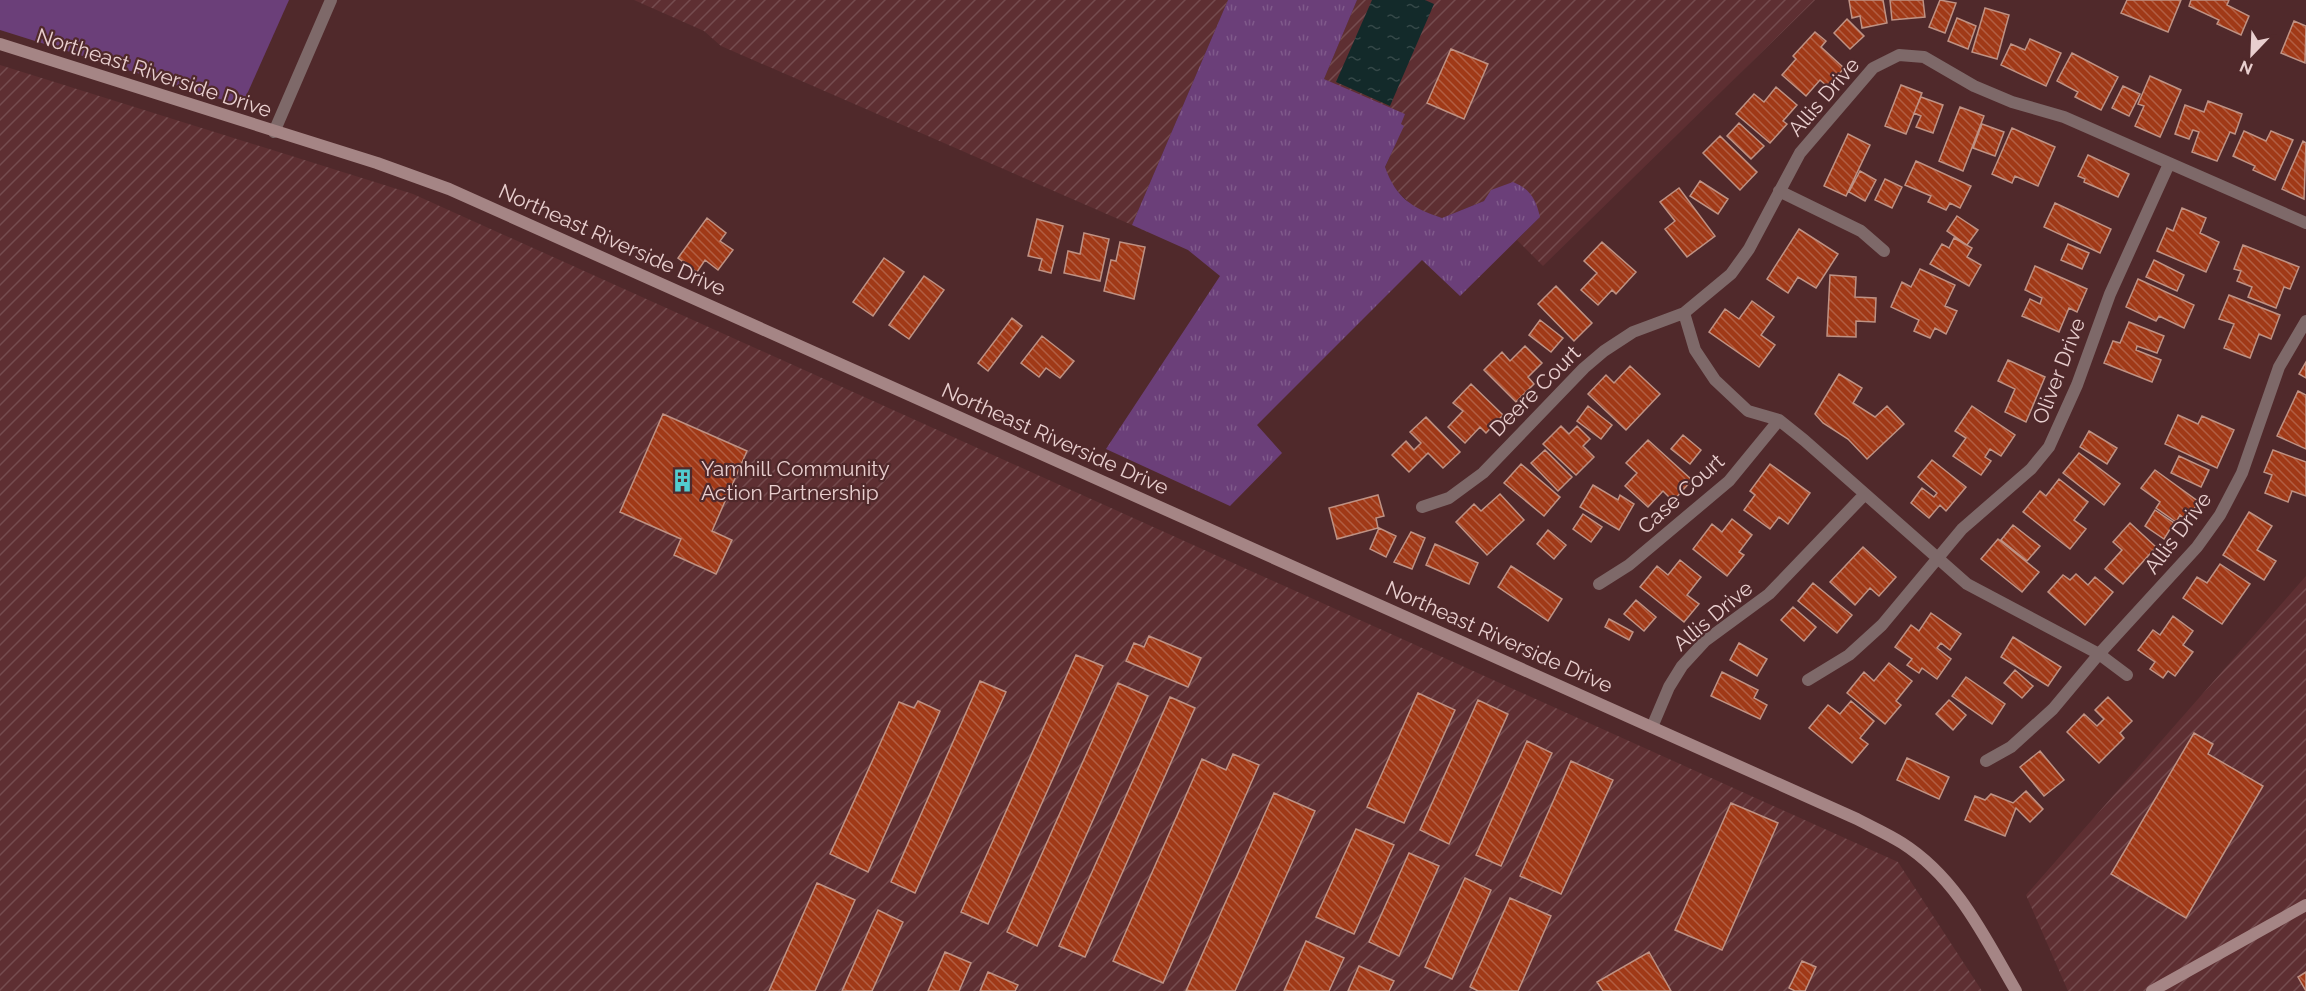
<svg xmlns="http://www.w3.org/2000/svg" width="2306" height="991" font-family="Raleway,sans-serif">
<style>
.industrial{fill:url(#industrial-furrows)}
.grass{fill:#6b3f79}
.park{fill:url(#park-tufts)}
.water{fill:url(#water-ripples)}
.building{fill:url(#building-back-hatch);stroke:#bf9284;stroke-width:1.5}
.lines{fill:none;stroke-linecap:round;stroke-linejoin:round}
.street{stroke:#7e6969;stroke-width:12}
.secondary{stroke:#a58585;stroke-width:12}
.labels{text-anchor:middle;stroke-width:4.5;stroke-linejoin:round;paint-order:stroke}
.street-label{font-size:21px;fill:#e9cfcf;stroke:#50292b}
.poi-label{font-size:21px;fill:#e9cfcf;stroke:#50292b;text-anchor:start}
</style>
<defs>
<pattern id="industrial-furrows" width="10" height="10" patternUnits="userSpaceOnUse" patternTransform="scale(1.5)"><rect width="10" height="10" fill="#5e2f32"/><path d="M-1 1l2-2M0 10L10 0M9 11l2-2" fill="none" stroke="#754c4f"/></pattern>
<pattern id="park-tufts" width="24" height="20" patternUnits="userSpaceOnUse" patternTransform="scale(1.5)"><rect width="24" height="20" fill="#6b3f79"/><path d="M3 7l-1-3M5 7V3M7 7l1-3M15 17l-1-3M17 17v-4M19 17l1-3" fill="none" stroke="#805a8b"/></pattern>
<pattern id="water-ripples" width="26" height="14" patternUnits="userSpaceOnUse" patternTransform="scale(1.5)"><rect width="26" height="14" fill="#132a2a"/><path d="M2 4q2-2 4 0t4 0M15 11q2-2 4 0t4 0" fill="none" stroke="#354848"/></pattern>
<pattern id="building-back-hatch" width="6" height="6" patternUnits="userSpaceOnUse" patternTransform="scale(1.5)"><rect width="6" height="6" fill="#a03917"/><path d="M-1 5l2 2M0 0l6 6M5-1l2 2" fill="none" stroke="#b25e43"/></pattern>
</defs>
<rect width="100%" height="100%" fill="#50292b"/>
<path class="industrial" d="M634 0H1228L1132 225 721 46 704 31Z
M1357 0H1815L1543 266 1517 240 1540 217 1484 201 1442 218 1415 209 1392 185 1385 168 1403 126 1324 79Z
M0 65 413 194 1898 862 1982 991H0Z
M2306 576V991H2068L2026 895Z"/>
<path class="grass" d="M0 0H289L244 101 239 105 0 30Z"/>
<path class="park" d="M1228 0H1357L1324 79 1405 114 1401 124 1404 126 1385 167C1396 198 1412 208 1442 218L1484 201 1491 190 1513 182C1530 189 1536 199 1540 217L1460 296 1422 260 1257 425 1282 453 1230 506 1106 449 1220 276 1188 250 1132 225Z"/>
<path class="water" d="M1372 0H1425L1434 4 1390 106 1336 82Z"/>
<path class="building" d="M1849 0H1883L1887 23 1862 28 1860 16 1852 18Z
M1890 0H1923L1925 17 1892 20Z
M1940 0 1956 3 1945 33 1929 27Z
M2127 0H2181L2168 32 2121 13Z
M2191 0H2229L2227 5 2249 16 2241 35 2217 24 2219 20 2189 6Z
M1985 8 2009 15 1997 59 1972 52Z
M1957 18 1976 26 1968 49 1948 41Z
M1847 19 1864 36 1850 49 1834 33Z
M2294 21 2306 26 2305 63 2281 53Z
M1815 32 1826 41 1821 47 1844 68 1828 87 1820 80 1806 96 1782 75 1796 59 1793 56Z
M2030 39 2061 53 2046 86 2001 65 2011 44 2025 50Z
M1451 49 1488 64 1464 119 1427 103Z
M2072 53 2118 77 2101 110 2075 97 2078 92 2057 81Z
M2150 76 2181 90 2160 137 2135 126 2144 106 2138 104Z
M1901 85 1922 93 1906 134 1885 126Z
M2123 86 2140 94 2129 116 2112 108Z
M1776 87 1797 105 1783 121 1787 124 1770 143 1736 114 1754 94 1764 102Z
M1921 97 1943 105 1933 133 1916 127 1921 116 1914 113Z
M2208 101 2242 114 2235 134 2230 132 2217 161 2192 152 2199 132 2193 130 2189 139 2175 134 2185 105 2204 112Z
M1960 107 1984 116 1963 171 1939 161Z
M1739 123 1764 146 1751 159 1727 136Z
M1982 124 2004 132 1995 156 1973 148Z
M2012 128 2055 147 2038 186 2015 176 2012 183 1992 174Z
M2244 131 2266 141 2271 131 2293 140 2275 180 2253 170 2255 166 2233 156Z
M1848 134 1870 145 1846 196 1824 186Z
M1720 136 1757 172 1740 190 1703 153Z
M2303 141 2306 143 2304 199 2282 189Z
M2088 155 2129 174 2118 197 2084 182 2085 179 2078 176Z
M1916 161 1971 186 1960 208 1950 203 1946 210 1928 202 1931 196 1905 185Z
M1860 171 1876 180 1865 201 1849 192Z
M1885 179 1902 187 1892 208 1875 200Z
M1700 181 1728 199 1718 214 1690 196Z
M1679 188 1715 236 1687 257 1665 229 1675 221 1660 202Z
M2055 203 2111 229 2100 253 2044 227Z
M2182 208 2206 218 2200 233 2219 242 2206 272 2157 251 2167 228 2173 231Z
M1957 216 1978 230 1967 245 1947 231Z
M707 218 726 233 720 241 733 250 718 270 705 260 697 272 678 258Z
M1037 219 1063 226 1051 273 1039 270 1042 259 1028 256Z
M1799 229 1838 254 1816 288 1798 277 1788 293 1767 279Z
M1084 233 1109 239 1100 281 1064 273 1068 251 1080 254Z
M1954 238 1972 248 1967 257 1981 265 1969 286 1930 264 1942 244 1949 248Z
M1120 242 1145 247 1134 299 1104 291 1111 260 1116 261Z
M1602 242 1636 272 1616 294 1612 290 1598 305 1581 290 1597 273 1584 261Z
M2068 244 2089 253 2082 269 2061 260Z
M2243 245 2299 267 2290 289 2284 287 2276 308 2248 297 2252 287 2237 281 2241 271 2234 269Z
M884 258 904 272 873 316 853 302Z
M2154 260 2184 275 2177 291 2146 277Z
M2035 266 2087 289 2077 312 2069 308 2059 332 2022 316 2030 299 2040 304 2042 298 2025 290Z
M1920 269 1955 285 1945 306 1957 311 1946 334 1935 328 1930 338 1914 331 1919 320 1891 307 1902 282 1911 287Z
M1830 275 1856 277 1855 297 1876 298 1875 322 1856 321V337L1827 336Z
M924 276 944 290 909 339 889 325Z
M2138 279 2194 305 2184 328 2159 316 2156 321 2126 307Z
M1556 286 1592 323 1574 341 1538 304Z
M2229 295 2280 315 2271 339 2259 334 2250 358 2224 348 2234 324 2219 319Z
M1752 301 1774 317 1761 335 1775 345 1759 367 1709 332 1725 309 1739 319Z
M1012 318 1022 326 988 371 978 363Z
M1540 320 1563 338 1551 352 1529 335Z
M2129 322 2164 336 2157 353 2137 346 2136 350 2161 360 2152 382 2104 363 2113 341 2120 343Z
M1042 336 1074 361 1060 378 1046 368 1039 377 1021 363Z
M1525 346 1542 363 1528 377 1534 384 1516 402 1484 370 1502 352 1510 361Z
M2008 360 2045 377 2026 422 2005 412 2015 389 1998 381Z
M2306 362V378L2299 374Z
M1630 366 1660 394 1626 430 1588 394 1606 375 1614 383Z
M1839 374 1862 388 1853 403 1875 417 1887 406 1904 424 1867 459 1848 439 1823 423 1815 414Z
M1471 384 1503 415 1486 433 1480 427 1465 443 1448 427 1463 411 1453 403Z
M2298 391 2306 395V449L2277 436Z
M1588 406 1612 425 1601 439 1577 421Z
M1972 406 2015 435 2001 456 1990 449 1985 457 1991 461 1981 475 1953 456 1966 438 1955 431Z
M663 414 747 451 712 531 732 540 716 574 674 555 681 539 620 512Z
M2178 415 2198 424 2202 416 2234 430 2217 468 2165 444Z
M1426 417 1460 452 1443 468 1428 453 1409 472 1392 455 1406 441 1414 450 1421 443 1410 432Z
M1561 426 1569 434 1577 426 1590 439 1583 446 1594 457 1576 475 1543 444Z
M2089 431 2117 448 2107 464 2080 447Z
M1683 435 1701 450 1690 464 1671 449Z
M1648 440 1692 480 1673 501 1663 491 1648 507 1625 486 1637 473 1626 463Z
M1545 450 1572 477 1558 491 1531 463Z
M2273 450 2306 462V496L2292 491 2288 502 2265 493 2272 475 2264 472Z
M2079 453 2120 484 2104 505 2063 473Z
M2179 456 2209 470 2201 487 2171 473Z
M1932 460 1966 487 1946 511 1940 505 1929 518 1911 503 1922 488 1934 497 1937 493 1918 477Z
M1521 464 1560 497 1544 516 1504 483Z
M1770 464 1810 493 1788 524 1779 517 1770 529 1744 510 1755 495 1750 491Z
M2155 470 2199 502 2186 520 2180 515 2176 522 2156 508 2160 502 2141 488Z
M2059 479 2088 502 2074 520 2086 529 2070 549 2023 512 2040 491 2046 496Z
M1593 485 1618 500 1620 495 1634 504 1619 530 1580 507Z
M1500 494 1524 520 1487 555 1456 522 1474 504 1481 511Z
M1378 495 1384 516 1376 518 1378 528 1337 539 1329 508Z
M2155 510 2174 523 2164 539 2145 526Z
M2249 512 2272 526 2257 550 2276 561 2264 580 2223 555Z
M1583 514 1602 527 1591 542 1573 529Z
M1732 519 1752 535 1739 552 1744 555 1727 576 1693 549 1712 524 1722 532Z
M2130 523 2156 547 2123 584 2105 569 2122 550 2113 542Z
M2013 525 2040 546 2027 561 2001 540Z
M1379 528 1396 536 1386 557 1370 549Z
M1548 530 1566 545 1554 559 1537 544Z
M1411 532 1425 538 1412 569 1394 562Z
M1998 539 2039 572 2022 592 1981 559Z
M1435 544 1478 563 1469 584 1426 565Z
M1863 547 1896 577 1879 596 1870 588 1855 605 1830 582Z
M1680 560 1701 577 1687 595 1699 604 1684 622 1640 587 1657 566 1668 575Z
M2220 564 2250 584 2222 624 2183 598 2197 577 2207 583Z
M1511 566 1562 599 1548 621 1498 587Z
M2076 574 2088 585 2095 577 2113 592 2085 625 2048 592 2063 575 2070 580Z
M1813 583 1852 615 1837 633 1798 601Z
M1636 600 1656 617 1644 631 1624 614Z
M1793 607 1816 627 1804 641 1781 620Z
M1931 613 1961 634 1950 650 1941 643 1937 648 1951 659 1937 679 1922 668 1919 673 1907 665 1912 659 1895 647 1911 625 1919 631Z
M2173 616 2193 631 2183 645 2193 652 2175 676 2168 671 2163 678 2150 669 2155 662 2138 650 2153 630 2160 635Z
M1609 619 1633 632 1629 640 1605 627Z
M1149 636 1201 658 1188 687 1126 661 1134 643 1144 647Z
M2013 637 2061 667 2048 686 2001 657Z
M1739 643 1767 659 1757 676 1730 660Z
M1076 655 1103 666 988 924 961 912Z
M1889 663 1912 681 1896 701 1901 705 1885 724 1847 693 1864 672 1874 681Z
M2015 670 2033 686 2022 698 2004 683Z
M1722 672 1758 690 1754 698 1767 705 1760 719 1711 696Z
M1966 677 2005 704 1992 724 1952 696Z
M980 681 1006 692 915 893 891 882Z
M1118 683 1148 696 1037 946 1007 932Z
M1418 693 1455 710 1404 823 1367 807Z
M1170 697 1195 708 1085 957 1059 946Z
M2108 697 2132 721 2120 733 2124 738 2099 763 2067 732 2084 714 2097 726 2104 719 2095 710Z
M1478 700 1508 714 1449 844 1420 830Z
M1949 700 1966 715 1953 730 1936 714Z
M918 701 940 711 868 872 830 854 899 702 914 708Z
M1851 701 1874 721 1860 738 1868 744 1852 763 1809 728 1828 705 1840 714Z
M2194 733 2213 744 2208 754 2263 786 2186 918 2111 874Z
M1527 741 1552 753 1501 866 1476 855Z
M2040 751 2064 780 2044 796 2020 767Z
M1233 754 1259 765 1163 983 1113 961 1202 759 1226 770Z
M1907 758 1949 777 1939 799 1897 780Z
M1571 761 1613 780 1561 894 1520 876Z
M2026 791 2043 809 2030 822 2016 808 2005 836 1965 820 1975 796 1985 800 1991 794 2013 803Z
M1274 793 1315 811 1235 991H1186Z
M1731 803 1778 823 1722 950 1675 930Z
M1356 829 1394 845 1354 934 1316 917Z
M1409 853 1439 866 1399 956 1369 942Z
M1465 878 1491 890 1452 979 1425 967Z
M817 883 855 900 815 991H769Z
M1510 898 1551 916 1518 991H1478L1470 987Z
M878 910 903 922 872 991H842Z
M1306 941 1344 958 1329 991H1284Z
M945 952 971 963 959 991H928Z
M1649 952 1671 991H1603L1597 982Z
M1802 961 1816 967 1805 991H1795L1789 988Z
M1359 966 1394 981 1389 991H1348Z
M988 972 1018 985 1015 991H980Z
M2306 972V991L2298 977Z"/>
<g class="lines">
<path class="street" d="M274 132 331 0
M1779 191 1861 231 1884 251
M1684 313 1695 350 1715 380 1748 411 1779 420 1804 440 1967 584 2099 654 2127 675
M1422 507 1449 498 1483 473 1584 368 1604 351 1633 332 1684 313 1731 274 1749 249 1800 153 1873 68 1899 55 1924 57 1974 86 2012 102 2064 117 2306 223
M1599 584 1629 565 1729 481 1779 420
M1808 680 1849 655 1882 625 1962 529 2031 469 2049 447 2077 385 2110 294 2169 164
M1652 727 1669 687 1682 666 1705 641 1769 594 1865 494
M1986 761 2011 747 2053 709 2099 654 2197 547 2220 515 2242 473 2279 367 2306 321"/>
<path class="secondary" d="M0 44 377 163 449 189 1857 819C1872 827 1888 834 1902 843 1957 878 1984 936 2016 991
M2152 991 2306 905"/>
</g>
<defs>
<symbol id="building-bare" viewBox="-9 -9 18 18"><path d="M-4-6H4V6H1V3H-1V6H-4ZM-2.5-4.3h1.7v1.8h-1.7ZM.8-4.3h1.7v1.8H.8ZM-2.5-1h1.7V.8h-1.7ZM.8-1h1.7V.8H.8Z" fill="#52cdd0" stroke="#50292b" stroke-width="2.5" paint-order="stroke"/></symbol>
</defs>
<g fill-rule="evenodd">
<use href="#building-bare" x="666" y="464" width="33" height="33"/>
</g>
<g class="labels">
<g class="street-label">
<text transform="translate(154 73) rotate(18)" y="7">Northeast Riverside Drive</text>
<text transform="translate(1824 97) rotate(-49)" y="7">Allis Drive</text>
<text transform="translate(612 240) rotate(24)" y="7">Northeast Riverside Drive</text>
<text transform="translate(2059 371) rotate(-69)" y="7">Oliver Drive</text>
<text transform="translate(1535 391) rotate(-45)" y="7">Deere Court</text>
<text transform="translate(1055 439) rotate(24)" y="7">Northeast Riverside Drive</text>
<text transform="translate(1681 494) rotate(-42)" y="7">Case Court</text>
<text transform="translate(2178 533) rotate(-53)" y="7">Allis Drive</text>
<text transform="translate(1713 616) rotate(-40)" y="7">Allis Drive</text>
<text transform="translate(1499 637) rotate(24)" y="7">Northeast Riverside Drive</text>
</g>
<g class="poi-label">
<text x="701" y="476">Yamhill Community<tspan x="701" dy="24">Action Partnership</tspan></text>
</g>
</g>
<g transform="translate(2252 54) rotate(203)" stroke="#50292b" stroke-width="4.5" paint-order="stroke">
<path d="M0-4.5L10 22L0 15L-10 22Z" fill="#e9cfcf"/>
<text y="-9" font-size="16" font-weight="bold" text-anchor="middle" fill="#e9cfcf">N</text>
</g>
</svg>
